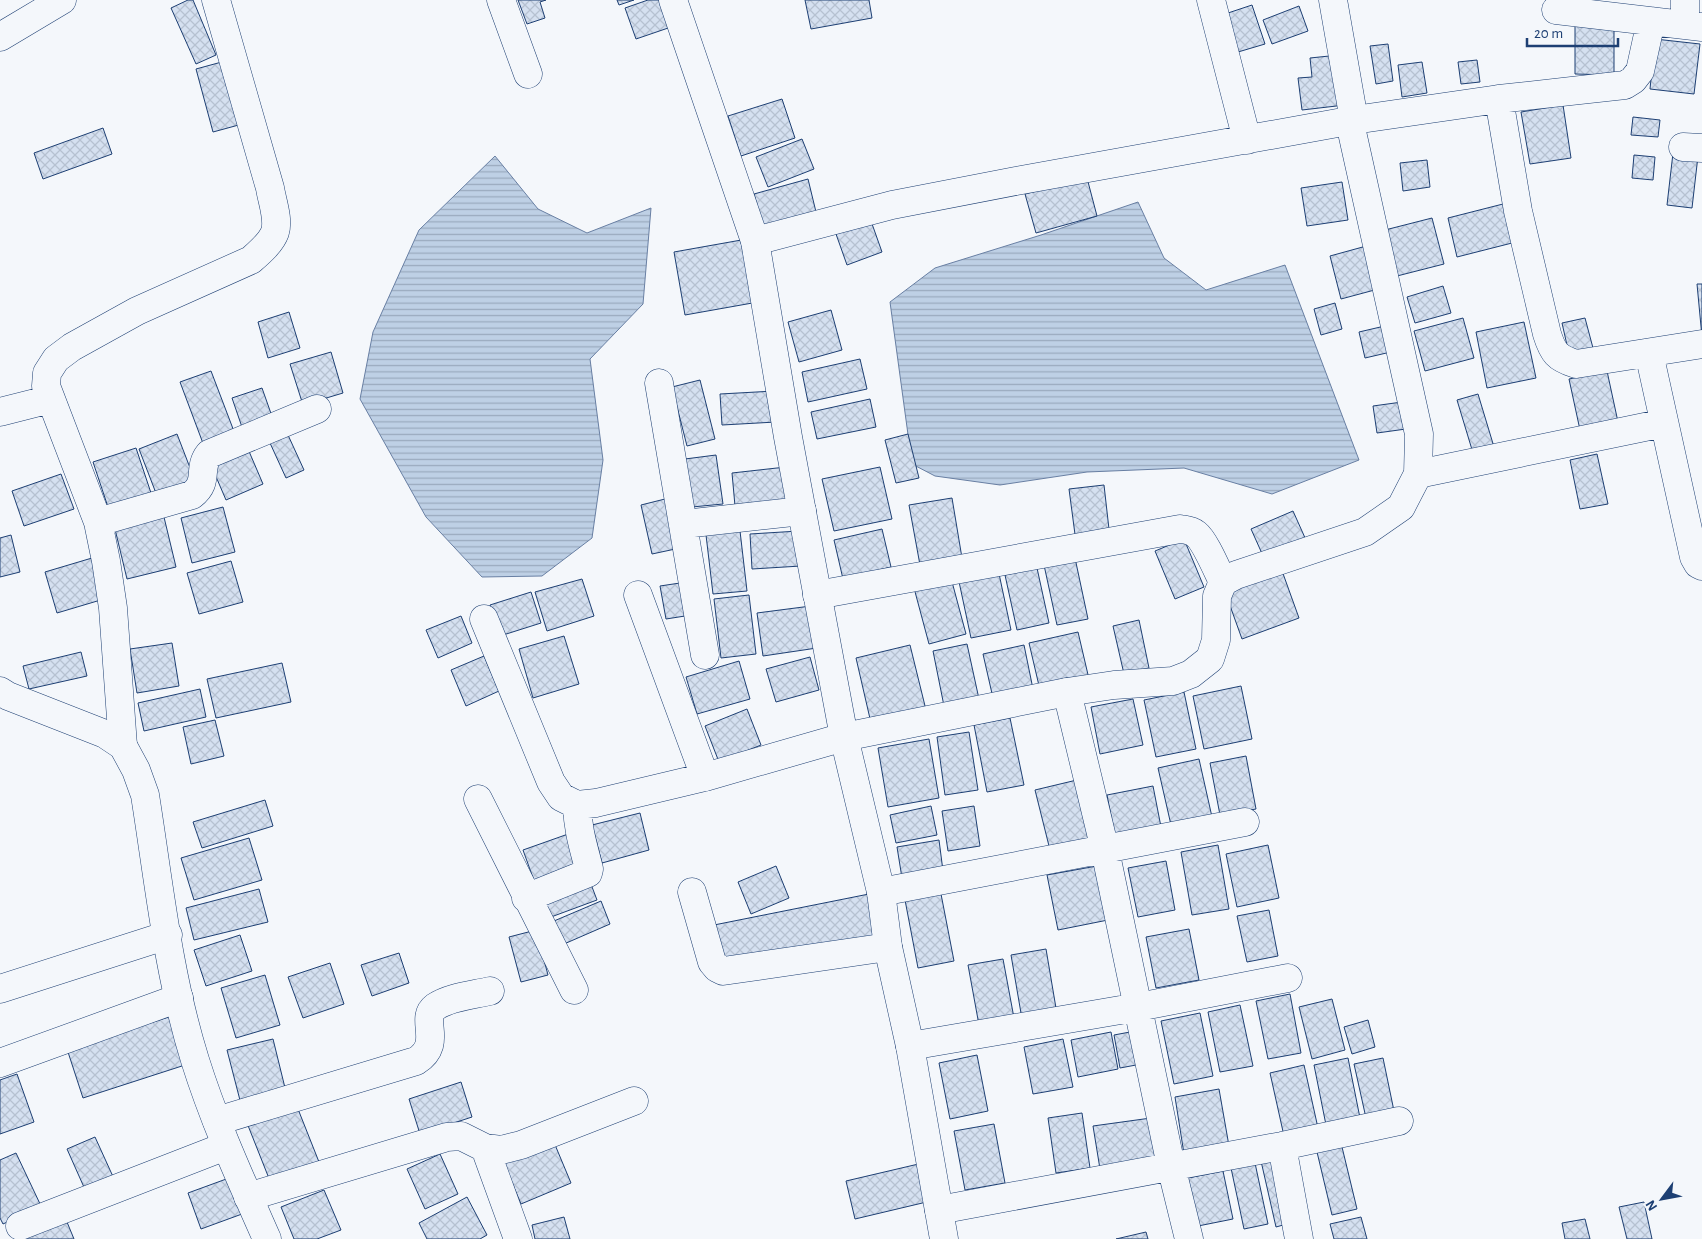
<svg xmlns="http://www.w3.org/2000/svg" width="1702" height="1239" font-family="'Alegreya Sans',sans-serif">
<style>
.water{fill:url(#water-rules);stroke:#687fa3}
.building{fill:url(#building-cross-hatch);stroke:#1d3f73}
.lines{fill:none;stroke-linecap:round;stroke-linejoin:round}
.minor-casing{stroke:#1d3f73;stroke-width:29}
.tertiary-casing{stroke:#1d3f73;stroke-width:29}
.minor{stroke:#f4f7fb;stroke-width:28}
.tertiary{stroke:#f4f7fb;stroke-width:28}
</style>
<defs>
<pattern id="water-rules" width="6" height="5" patternUnits="userSpaceOnUse" patternTransform="scale(1.25)"><rect width="6" height="5" fill="#bed0e5"/><path d="M0 2.5h6" fill="none" stroke="#9aaabe"/></pattern>
<pattern id="building-cross-hatch" width="8" height="8" patternUnits="userSpaceOnUse" patternTransform="scale(1.25)"><rect width="8" height="8" fill="#d5e0f0"/><path d="M0 0l8 8M0 8l8-8" fill="none" stroke="#b6c1d1"/></pattern>
</defs>
<rect width="100%" height="100%" fill="#f4f7fb"/>
<path class="water" d="M495 156 538 209 587 233 651 208 643 304 590 359 603 460 592 538 542 576 482 577 426 517 360 399 373 332 419 230Z
M1138 202 1164 258 1206 290 1285 265 1359 460 1272 494 1184 468 1087 472 1000 485 935 476 912 464 890 302 935 268 1041 235Z"/>
<path class="building" d="M188 0H193L216 55 196 64 171 8Z
M518 0H546L540 2 545 18 527 24Z
M617 0H634L619 5Z
M648 0H665L674 26 636 39 625 8Z
M805 0H869L872 18 811 29Z
M1252 5 1265 44 1238 52 1225 14Z
M1299 6 1308 31 1272 44 1263 20Z
M1575 25 1614 26V75L1575 74Z
M1655 39 1700 44 1694 94 1650 89Z
M1388 44 1393 81 1376 84 1370 46Z
M1339 55 1345 105 1302 110 1298 78 1312 77 1310 58Z
M229 60 246 123 213 132 196 69Z
M1477 60 1480 82 1461 84 1458 62Z
M1422 62 1427 93 1402 97 1398 65Z
M782 99 795 138 741 156 728 116Z
M1563 105 1571 158 1530 164 1521 112Z
M1633 117 1660 120 1658 137 1631 135Z
M103 128 112 154 43 179 34 153Z
M802 139 814 169 768 187 756 157Z
M1673 153 1698 156 1692 208 1667 205Z
M1634 155 1655 157 1653 180 1632 178Z
M1427 160 1430 187 1403 191 1400 163Z
M1087 178 1097 216 1036 233 1025 194Z
M808 179 816 212 763 226 754 194Z
M1342 182 1348 220 1307 226 1301 188Z
M1503 204 1512 243 1457 257 1448 218Z
M1432 218 1444 264 1397 276 1385 230Z
M871 221 882 252 847 265 836 234Z
M747 239 758 302 685 315 674 252Z
M1370 245 1382 288 1341 299 1330 256Z
M1697 284H1702V337Z
M1443 286 1451 313 1415 323 1407 297Z
M1335 303 1342 329 1321 335 1314 309Z
M831 310 842 350 799 362 788 322Z
M289 312 300 348 268 358 258 322Z
M1463 318 1474 358 1425 371 1414 331Z
M1585 318 1593 348 1569 354 1562 323Z
M1524 322 1536 378 1487 388 1476 332Z
M1389 325 1395 351 1365 358 1359 332Z
M331 352 343 393 303 405 290 364Z
M860 359 867 389 808 402 802 372Z
M211 371 235 434 204 446 180 382Z
M1607 371 1618 422 1580 430 1569 379Z
M700 380 715 439 687 446 672 387Z
M262 388 274 422 244 433 232 398Z
M775 391 776 422 722 425 720 394Z
M1478 394 1494 447 1473 453 1457 400Z
M870 399 876 427 817 439 811 412Z
M1402 402 1406 429 1377 433 1373 406Z
M177 434 197 486 159 501 139 449Z
M908 434 919 478 896 483 885 440Z
M288 435 304 470 286 478 270 443Z
M136 448 152 496 109 510 93 462Z
M248 449 263 484 226 500 211 465Z
M1597 454 1608 504 1580 509 1570 460Z
M716 455 723 504 692 507 685 459Z
M786 467 790 500 735 506 732 473Z
M880 467 892 519 834 531 822 479Z
M61 474 74 509 24 526 12 491Z
M1104 485 1110 538 1076 542 1069 489Z
M669 498 680 548 652 554 641 505Z
M952 498 962 558 920 565 909 505Z
M223 507 235 552 192 563 181 518Z
M1293 511 1306 540 1264 558 1251 529Z
M163 513 176 567 127 579 114 525Z
M882 529 891 567 843 579 834 540Z
M740 531 747 591 713 594 706 535Z
M799 531 801 566 752 569 750 534Z
M11 535 20 572 0 577V538Z
M1184 539 1204 587 1175 599 1155 551Z
M92 558 104 599 57 613 45 572Z
M1075 558 1088 619 1057 625 1044 565Z
M231 561 243 602 199 614 187 573Z
M1037 568 1049 623 1017 630 1005 575Z
M1281 568 1299 618 1242 639 1224 589Z
M998 569 1011 630 971 638 958 577Z
M951 578 966 634 929 644 914 588Z
M582 579 594 616 547 631 535 592Z
M680 583 685 616 666 619 660 586Z
M531 592 541 623 500 636 490 605Z
M749 595 756 654 721 658 714 599Z
M811 606 817 648 763 656 757 613Z
M461 616 472 643 438 658 426 630Z
M1139 620 1149 668 1124 674 1113 626Z
M1078 632 1089 679 1040 690 1029 643Z
M564 636 579 684 533 698 519 649Z
M172 643 179 686 137 693 130 649Z
M967 644 979 699 944 706 933 651Z
M910 645 926 710 871 723 856 658Z
M1024 645 1033 689 993 698 983 654Z
M81 652 87 676 29 689 23 666Z
M484 656 499 691 466 706 451 670Z
M810 657 819 690 776 702 766 669Z
M739 661 750 699 697 714 686 677Z
M282 663 291 702 216 718 207 679Z
M1241 686 1252 739 1204 749 1193 696Z
M200 689 206 717 144 731 138 703Z
M1184 692 1196 749 1156 757 1144 700Z
M1133 699 1143 745 1100 754 1091 707Z
M747 709 761 745 719 762 705 726Z
M1010 718 1024 785 987 792 974 725Z
M215 720 224 756 191 764 183 727Z
M969 732 978 790 945 795 937 737Z
M929 739 939 798 888 807 878 748Z
M1246 756 1256 809 1220 815 1210 763Z
M1199 759 1212 817 1171 825 1158 768Z
M1081 779 1096 843 1051 854 1035 790Z
M1153 786 1162 832 1116 841 1107 795Z
M265 800 273 826 202 848 193 822Z
M931 806 937 835 896 843 890 815Z
M974 806 980 846 948 851 942 811Z
M640 813 649 850 602 863 592 825Z
M571 833 585 873 537 889 523 850Z
M249 838 262 880 194 900 181 858Z
M939 840 943 871 902 878 897 847Z
M1218 845 1229 909 1192 915 1181 852Z
M1268 845 1279 898 1237 907 1226 854Z
M1166 861 1175 910 1138 917 1128 868Z
M776 866 789 898 751 914 738 882Z
M1097 866 1108 920 1058 930 1047 875Z
M589 879 597 900 551 917 543 897Z
M259 889 268 922 194 940 186 908Z
M869 894 877 935 722 965 714 925Z
M941 894 954 961 918 968 905 900Z
M601 901 610 924 564 944 554 921Z
M1269 910 1278 956 1247 962 1237 916Z
M1189 929 1199 980 1156 988 1146 937Z
M536 930 548 975 521 982 509 937Z
M240 935 252 971 206 986 194 950Z
M1046 949 1057 1014 1022 1019 1011 955Z
M399 953 409 983 372 996 361 965Z
M1003 959 1014 1018 979 1025 968 965Z
M330 963 344 1004 303 1018 288 977Z
M265 975 280 1025 236 1038 221 988Z
M1290 994 1301 1053 1268 1059 1256 1001Z
M1332 999 1345 1050 1312 1059 1299 1007Z
M1240 1005 1253 1066 1220 1072 1208 1012Z
M1200 1013 1213 1076 1174 1084 1161 1021Z
M169 1017 185 1065 83 1098 67 1049Z
M1368 1020 1375 1047 1352 1054 1344 1027Z
M1111 1032 1118 1069 1078 1077 1071 1040Z
M1130 1032 1136 1065 1120 1068 1114 1035Z
M273 1039 287 1096 242 1108 227 1050Z
M1063 1039 1073 1087 1033 1094 1024 1047Z
M977 1055 988 1111 950 1119 939 1063Z
M1348 1058 1360 1118 1326 1125 1314 1065Z
M1383 1058 1394 1111 1366 1118 1354 1064Z
M1304 1065 1318 1128 1284 1136 1270 1073Z
M17 1074 34 1122 0 1134V1080Z
M461 1082 472 1117 420 1134 409 1099Z
M1219 1089 1229 1146 1184 1154 1175 1097Z
M296 1104 319 1162 270 1181 247 1123Z
M1082 1113 1090 1168 1056 1173 1048 1118Z
M1151 1118 1157 1161 1100 1169 1093 1126Z
M994 1124 1005 1183 965 1190 954 1131Z
M95 1137 115 1181 87 1194 67 1149Z
M553 1140 571 1183 521 1204 503 1161Z
M1342 1147 1357 1209 1332 1215 1317 1152Z
M16 1153 41 1206 3 1224 0 1218V1160Z
M440 1154 458 1194 425 1209 407 1169Z
M1279 1157 1294 1222 1276 1227 1261 1161Z
M927 1162 935 1200 855 1219 846 1181Z
M1255 1163 1268 1224 1244 1229 1231 1168Z
M1223 1171 1233 1219 1198 1226 1188 1178Z
M229 1178 242 1214 201 1229 188 1193Z
M324 1190 341 1230 317 1239H294L281 1207Z
M467 1197 487 1235 480 1239H427L419 1223Z
M1644 1202 1652 1239H1627L1619 1207Z
M62 1210 74 1239H23Z
M564 1217 570 1239H535L532 1225Z
M1361 1217 1367 1239H1334L1330 1224Z
M1585 1219 1590 1239H1565L1562 1223Z
M1146 1232 1148 1239H1116Z"/>
<g class="lines">
<defs>
<path id="minor" d="M501 0 528 74
M1211 0 1247 140
M1556 10 1702 27
M1685 25V0
M0 37 62 0
M1499 99 1625 85 1633 80 1640 71 1651 21
M1683 147 1702 148
M755 241 892 205 1016 181 1354 120 1499 99 1518 211 1547 334C1553 353 1557 358 1576 364L1702 344
M1649 353 1694 557 1698 564 1702 566
M659 383 705 655
M0 412 51 399
M1418 474 1664 423
M98 522 192 495C210 481 197 469 209 454L317 409
M684 524 802 511
M638 595 705 777
M817 595 1180 529C1186 530 1191 530 1196 534 1205 541 1217 570 1223 582
M484 619 551 782 561 797 577 805 596 803 705 777 844 737
M1067 692 1105 850 1171 1166 1189 1239
M123 746 113 608 106 561 98 522 46 386 47 373 56 359 72 347 137 311 251 260C259 253 271 243 275 232 279 219 272 201 270 188L216 0
M478 799 574 990
M692 892 712 962 717 968 723 971 888 947
M881 892 1245 822
M526 898 588 873 589 869C583 845 578 831 577 805
M0 989 168 935
M910 1046 1138 1007 1288 978
M0 1063 179 998
M217 1121 416 1061C444 1044 419 1019 435 1007 449 997 473 995 490 991
M1282 1146 1299 1239
M485 1148 518 1239
M248 1197 447 1137 461 1136 485 1148 501 1150 521 1145 634 1101
M939 1210 1282 1146 1399 1121
M20 1226 226 1146"/>
<path id="tertiary" d="M673 0 755 241 788 437 844 737
M0 691 8 696 105 734 123 746 136 770 145 795C159 883 168 974 195 1060 214 1121 241 1180 267 1239
M944 1239 910 1046 888 947 881 892 844 737 1067 692 1114 685 1173 681 1191 674 1210 659 1216 640 1217 596 1223 582 1236 575 1365 532 1401 507 1418 474 1419 434 1352 132 1354 120 1333 0"/>
</defs>
<use href="#minor" class="minor-casing"/>
<use href="#tertiary" class="tertiary-casing"/>
<use href="#minor" class="minor"/>
<use href="#tertiary" class="tertiary"/>
</g>
<g transform="translate(1662 1199) rotate(238)" stroke="#f4f7fb" stroke-width="4" paint-order="stroke">
<path d="M0-4L9 19L0 12L-9 19Z" fill="#1d3f73"/>
<text y="-8" font-size="14" font-weight="bold" text-anchor="middle" fill="#1d3f73">N</text>
</g>
<path d="M1527 38v8h91v-8" fill="none" stroke="#1d3f73" stroke-width="2.5"/>
<text x="1534" y="38" font-size="15" fill="#1d3f73" stroke="#f4f7fb" stroke-width="4" paint-order="stroke">20 m</text>
</svg>
